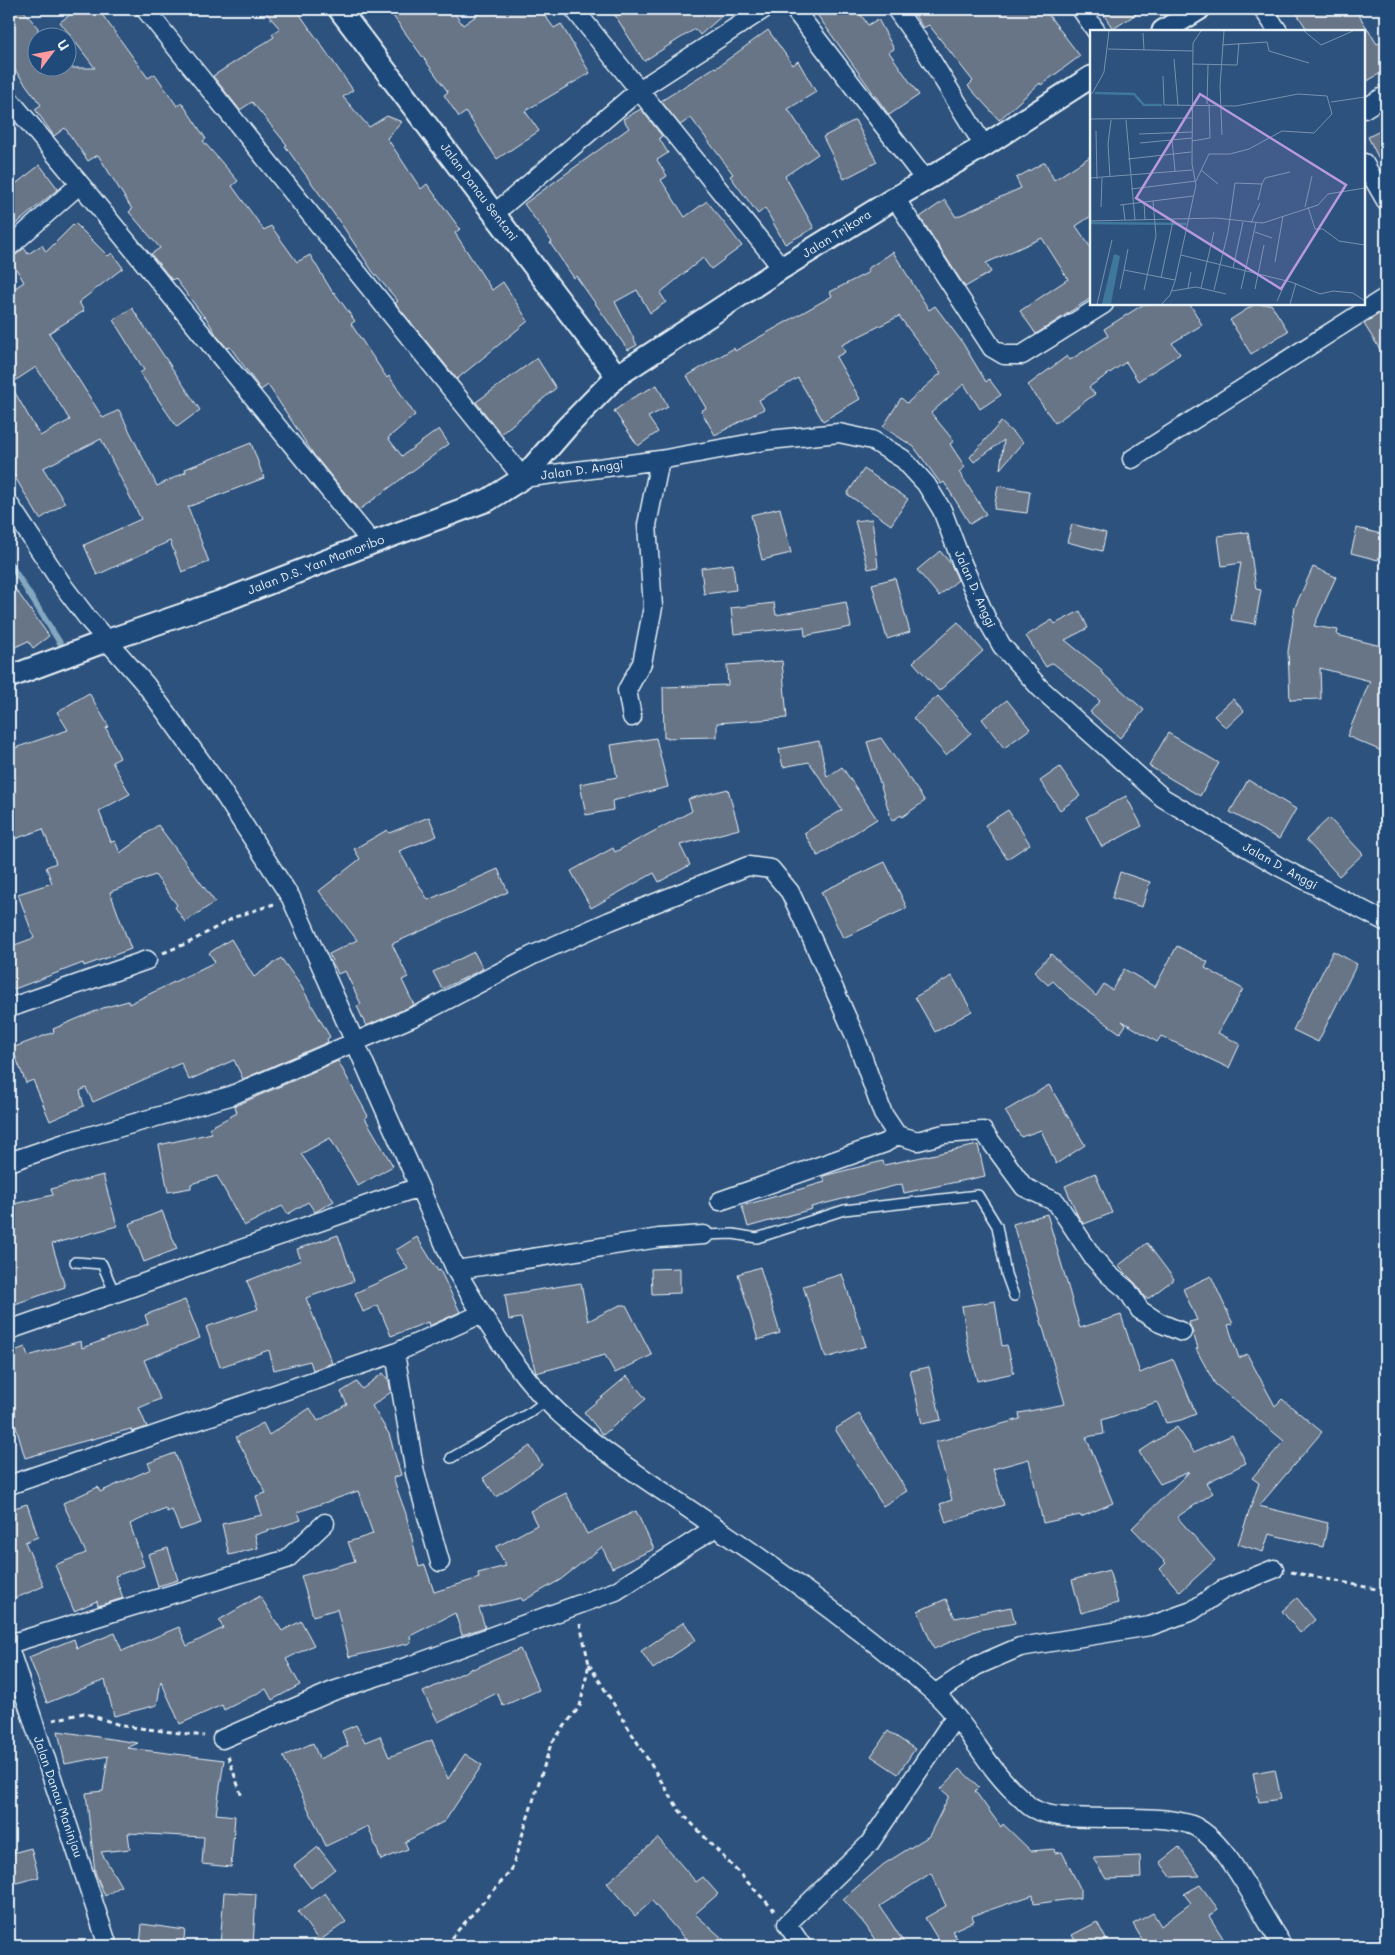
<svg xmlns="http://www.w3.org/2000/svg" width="1395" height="1955" font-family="Mali,sans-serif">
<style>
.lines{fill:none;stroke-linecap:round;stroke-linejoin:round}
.stream{stroke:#83a8c0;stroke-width:6}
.building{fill:#677487;stroke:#e8f1f8;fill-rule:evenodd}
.service-casing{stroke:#e8f1f8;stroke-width:12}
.minor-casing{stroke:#e8f1f8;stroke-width:21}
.tertiary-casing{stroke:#e8f1f8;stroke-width:25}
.path{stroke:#e8f1f8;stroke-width:3;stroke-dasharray:5 4;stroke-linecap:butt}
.service{stroke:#1f4a7a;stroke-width:9}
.minor{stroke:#1f4a7a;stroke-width:18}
.tertiary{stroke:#1f4a7a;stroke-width:21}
.labels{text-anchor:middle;stroke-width:4.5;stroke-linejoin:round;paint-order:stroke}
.street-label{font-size:12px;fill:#e8f1f8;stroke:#1f4a7a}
.inset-river{fill:none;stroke:#40789b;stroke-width:2.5}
.inset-road{fill:none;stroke:#7892ae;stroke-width:1}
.view{fill:#b798de;fill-opacity:0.15;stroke:#b798de;stroke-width:2.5}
.inset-edge{fill:none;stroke:#e8f1f8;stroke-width:2.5}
</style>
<rect width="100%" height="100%" fill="#2d527d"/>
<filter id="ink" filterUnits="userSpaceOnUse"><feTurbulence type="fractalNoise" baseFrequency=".02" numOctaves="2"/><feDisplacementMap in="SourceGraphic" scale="10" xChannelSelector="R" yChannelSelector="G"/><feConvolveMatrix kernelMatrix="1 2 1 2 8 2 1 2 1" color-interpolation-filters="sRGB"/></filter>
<g filter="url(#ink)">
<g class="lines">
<path class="stream" d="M9 562 62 646"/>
</g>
<path class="building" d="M9 9H22L38 28V68H95L60 22 78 9H98L148 78 155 74 177 106 182 103 206 139 203 141 238 181 232 186 264 230 271 226 297 262 310 255 333 293 334 292 355 321 351 324 387 378 389 376 415 415 388 438 402 456 439 429 449 444 359 510 314 455 268 385 261 390 230 347 227 348 217 336 205 316 204 317 175 278 172 280 151 254 160 248 129 212 132 209 98 155 88 161 65 128 54 136 35 109 41 105 9 62Z
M263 9H296L353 90 343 97 369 127 387 116 402 122 387 138 421 189 427 184 460 229 455 233 492 290 503 282 528 321 457 379 395 303 398 301 373 272 344 228 285 146 287 145 252 102 240 110 213 76 274 37 272 34 280 29Z
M388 9H451L463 25 486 9H540L554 28 561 24 590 73 525 111 539 131 497 159 466 112 459 117 444 95 448 92Z
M611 9H730L700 35 695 29 644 61Z
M813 9H857L868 25 878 19 894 49 889 52 919 95 889 115Z
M911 9H1044L1080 56 1041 85 1040 83 999 120 968 86 973 81 929 25 923 28Z
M1100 9H1144L1113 29Z
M1294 9H1355L1377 44 1386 40V70L1364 83V31H1308Z
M768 30 793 65 798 61 816 92 788 109 818 154 785 176 814 228 785 244 765 208 758 214 730 176 733 174 691 118 680 125 661 101 715 67 716 68Z
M641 109 662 136 659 138 668 153 657 160 667 176 661 180 685 217 707 201 742 246 711 269 703 258 660 293 666 302 650 313 637 290 615 302 637 345 628 350 576 276 574 278 550 243 552 242 524 204 629 128 623 119Z
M855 120 877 162 844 179 823 137Z
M1386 128V173L1368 137Z
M1091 156V216L1076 226 1091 248V298L1036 334 1020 311 1068 279 1042 238 986 263 991 272 965 287 920 217 945 200 956 217 1021 188 1016 178 1045 162 1054 180Z
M40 165 58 189 10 229 11 231 9 233V189Z
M75 223 108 256 112 253 123 268 79 302 84 311 49 333 103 418 119 410 157 486 186 472 185 469 251 443 264 478 188 507 209 562 182 572 170 541 97 575 84 545 141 519 101 439 43 468 65 503 40 519 9 467V292L24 282 9 257 16 255 24 248 28 254 42 245 46 252ZM36 367 70 420 40 436 10 384Z
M893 252 929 310 935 306 962 342 986 382 989 379 1001 395 980 409 964 384 931 413 954 441 950 444 965 467 959 472 986 514 970 524 944 482 941 484 914 447 883 427 901 398 907 403 941 373 899 316 842 345 845 352 836 357 860 399 823 421 798 378 759 400 764 409 715 435 701 411 706 408 687 376 734 348 735 351 832 296 830 292 869 272 867 269Z
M1144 304H1190L1202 325 1172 343 1180 354 1138 381 1126 362 1089 387 1095 394 1055 423 1028 385 1067 356 1070 360 1108 336 1104 329Z
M1255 304H1271L1288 331 1251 354 1230 320Z
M132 308 200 410 177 427 140 373 144 370 113 320Z
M1386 309V359L1364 324Z
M537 358 556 388 501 434 476 402Z
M657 385 668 407 648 417 658 432 638 446 614 411 632 398Z
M1001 422 1023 442 1000 469 1004 440 974 462 970 457Z
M864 469 908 499 891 525 847 494Z
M998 486 1030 491 1027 513 994 509Z
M780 508 791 553 762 560 751 515Z
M872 519 878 567 868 569 855 521Z
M1072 524 1106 533 1102 551 1067 542Z
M1357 528 1385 535 1378 560 1351 553Z
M1248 532 1256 589 1261 590 1255 624 1231 620 1241 563 1222 566 1218 536Z
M940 551 951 564 958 580 939 596 917 570Z
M733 564 736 590 704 594 701 568Z
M1313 567 1336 577 1314 626 1338 630 1337 635 1385 647 1386 643V753L1347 736 1370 681 1320 668 1321 699 1290 700 1288 651 1295 607Z
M895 578 910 632 887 639 872 584Z
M9 580 49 636 33 648 28 641 9 650Z
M846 602 851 627 805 636 804 627 734 634 731 608 774 603 776 615Z
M1080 611 1088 628 1065 640 1102 670 1101 672 1144 710 1120 738 1090 712 1100 701 1053 663 1046 667 1026 636 1052 620 1055 624Z
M958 622 983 651 939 691 913 662Z
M782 661 787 718 717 723V737L664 738 663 687 728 685 727 665Z
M89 693 109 727 106 728 120 758 112 762 130 794 99 811 111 842 115 841 120 853 158 825 215 902 185 922 175 907 177 905 155 875 110 892 131 949 84 966 83 963 9 991V947L34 938 18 894 52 883 46 867 56 863 43 829 9 841V750L68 730 57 712Z
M938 696 971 733 946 755 913 718Z
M1233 699 1244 711 1226 728 1214 716Z
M1007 700 1030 729 1004 748 982 719Z
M1168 733 1219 763 1200 796 1149 766Z
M656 738 668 787 612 801 613 810 586 815 580 784 617 777 611 745Z
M881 738 925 801 902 817 901 815 892 821 867 742Z
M819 741 827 777 842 767 877 819 818 856 804 833 842 810 809 762 783 767 779 749Z
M1060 767 1080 796 1060 810 1040 781Z
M1248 780 1296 809 1279 839 1230 812Z
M728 789 739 829 680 845 690 865 659 882 654 873 591 908 571 871 613 848 615 852 692 811 688 799Z
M1126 796 1142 826 1102 847 1086 817Z
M1008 810 1030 844 1007 859 985 825Z
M429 817 437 836 399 851 428 900 498 869 508 892 392 944 408 977 402 980 414 1005 366 1026 357 1006 361 1004 345 971 338 974 329 954 357 940 319 891 360 859 354 849 387 830 389 833Z
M1329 818 1363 854 1339 876 1306 840Z
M885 862 907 908 843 938 821 892Z
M1120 872 1150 882 1142 907 1112 898Z
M231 939 254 977 281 958 301 986 330 1037 327 1039 328 1042 243 1079 234 1060 189 1080 181 1063 93 1102 86 1088 80 1091 84 1106 50 1121 33 1080 26 1083 12 1048 54 1032 53 1029 103 1008 128 1001 129 1004 215 962 209 953Z
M1177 946 1208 962 1205 968 1243 989 1218 1033 1240 1044 1229 1068 1161 1036 1157 1042 1122 1021 1126 1025 1120 1033 1069 997 1053 981 1048 985 1034 972 1051 954 1096 996 1104 984 1112 990 1124 969 1155 987Z
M1333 951 1357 964 1318 1042 1293 1030Z
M474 952 483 969 442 989 433 972Z
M952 976 972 1011 935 1032 915 997Z
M338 1061 368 1116 365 1118 393 1166 358 1186 330 1138 301 1154 334 1201 315 1212 308 1202 288 1214 282 1206 244 1226 217 1176 191 1184V1188L168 1192 159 1145 212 1133 209 1128 237 1113 235 1106Z
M1049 1085 1085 1145 1056 1164 1041 1130 1021 1137 1005 1111Z
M978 1145 985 1176 904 1193 902 1184 811 1207 812 1209 748 1227 742 1206 825 1182 823 1176 883 1161 884 1165Z
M1095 1173 1112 1213 1084 1224 1078 1216 1065 1186Z
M103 1175 117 1226 52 1244 65 1287 9 1306V1205L53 1195 51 1189Z
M162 1211 177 1249 144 1262 129 1224Z
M1047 1214 1080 1328 1121 1315 1140 1373 1173 1359 1196 1414 1181 1420 1166 1423 1157 1402 1102 1420 1104 1434 1086 1437 1113 1503 1081 1517 1080 1515 1043 1523 1029 1459 993 1469 1004 1505 946 1523 940 1504 952 1500 936 1442 1020 1419 1019 1413 1065 1404 1013 1224Z
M338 1235 354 1281 306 1298 332 1363 313 1370 310 1361 274 1370 269 1350 220 1367 206 1327 258 1309 247 1281 301 1260 297 1249Z
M417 1237 438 1271 440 1270 460 1312 429 1326 428 1322 391 1336 378 1305 363 1312 355 1293 408 1269 396 1250Z
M1147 1243 1174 1279 1149 1298H1145L1136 1284 1118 1266Z
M760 1267 780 1333 758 1340 738 1274Z
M680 1268V1293L652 1294 651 1269Z
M842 1274 866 1346 826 1358 803 1286Z
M1211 1276 1233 1324 1228 1325 1239 1358 1247 1354 1275 1406 1282 1399 1322 1432 1259 1506 1328 1523 1323 1547 1269 1534 1263 1552 1238 1544 1259 1483 1252 1478 1284 1441 1215 1384 1196 1349 1198 1348 1189 1322 1197 1320 1183 1289Z
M581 1283 588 1321 620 1305H626L652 1355 615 1373 605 1355 536 1373 521 1318 509 1320 505 1295Z
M185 1300 200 1338 144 1360 160 1399 139 1408 147 1427 132 1432 131 1429 77 1443 25 1458 9 1403V1353L25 1347 28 1356 81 1341 82 1348 148 1324 145 1315Z
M995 1301 1002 1346 1007 1345 1014 1373 977 1381 967 1341 962 1306Z
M929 1367 941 1420 922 1424 910 1371Z
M383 1373 389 1381 391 1392 372 1406 389 1434 401 1475 393 1478 406 1514 419 1567 425 1565 434 1592 479 1578 478 1573 506 1566 496 1547 537 1525 530 1511 566 1493 587 1534 636 1511 654 1549 612 1568 602 1547 560 1580 523 1601 521 1598 479 1608 485 1627 462 1635 455 1613 410 1636 411 1643 349 1657 337 1609 313 1616 301 1576 355 1561 348 1542 373 1534 358 1491 298 1512 301 1520 255 1535 258 1548 229 1555 222 1524 262 1515 256 1496 266 1493 236 1437 263 1423 269 1435 310 1408 318 1421 347 1404 341 1392 357 1382 362 1389Z
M627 1376 646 1399 603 1435 584 1412Z
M859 1414 907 1491 883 1506 835 1429Z
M1177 1427 1194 1452 1232 1435 1246 1463 1206 1483 1213 1493 1177 1517 1215 1560 1180 1592 1160 1569 1166 1563 1132 1528 1189 1472 1160 1484 1139 1452Z
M530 1446 542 1465 496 1497 483 1478Z
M175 1453 201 1523 180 1530 172 1510 167 1512 165 1508 130 1524 144 1566 115 1576 123 1598 98 1606 97 1601 74 1611 55 1565 86 1553 63 1503 98 1487 100 1492 151 1469 148 1463Z
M9 1503 11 1509 27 1504 38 1537 25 1542 44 1586 9 1601Z
M168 1548 178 1580 158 1586 148 1554Z
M1109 1570 1118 1603 1081 1613 1072 1580Z
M260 1596 282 1631 301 1621 314 1645 286 1659 300 1685 272 1700 266 1689 224 1710 222 1705 180 1724 161 1681 157 1705 114 1716 105 1680 47 1703 29 1657 74 1639 77 1648 115 1633 122 1651 179 1627 187 1646 223 1628 219 1620Z
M1297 1598 1315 1620 1300 1633 1282 1611Z
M946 1599 955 1618 1011 1607 1015 1623 978 1630 934 1649 918 1611Z
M684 1622 696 1640 653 1669 641 1651Z
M520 1649 539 1690 503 1706 497 1693 438 1722 423 1692 473 1668V1669Z
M356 1725 365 1742 380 1736 389 1757 432 1740 448 1779 465 1754 482 1765 445 1821 405 1842 408 1849 381 1860 368 1826 326 1846 283 1756 313 1743 319 1759 348 1746 342 1731Z
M58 1731 138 1743 127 1748 224 1760 216 1814 235 1816 231 1867 202 1864 204 1837 128 1833 130 1849 101 1852 121 1886 105 1896 95 1872 86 1793 103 1791 108 1756 65 1764Z
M888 1731 915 1749 898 1774 871 1756Z
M960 1769 979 1787 975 1791 1001 1827 1003 1824 1031 1851 1054 1849 1055 1853 1062 1852 1080 1888V1898L1034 1904 1033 1895 972 1916 974 1921 952 1931 957 1938 942 1946 925 1918 946 1906 931 1873 880 1906 906 1946H879L866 1926 843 1899 884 1864 929 1836 949 1796 941 1789Z
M1275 1769 1281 1799 1259 1802 1253 1773Z
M658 1838 696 1882 703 1877 718 1894 695 1914 731 1946H691L652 1901 635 1916 607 1883Z
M318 1847 335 1869 311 1888 294 1866Z
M1179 1847 1200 1876 1171 1877 1160 1862Z
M31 1848 39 1877 9 1885V1854Z
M1140 1856 1141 1878 1106 1879 1093 1858Z
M1200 1885 1218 1909 1209 1916 1228 1946H1146L1133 1924 1153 1913 1161 1926 1191 1903 1184 1894Z
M224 1892 256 1894 253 1946H220Z
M325 1893 346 1922 319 1941 298 1912Z
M1097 1922 1106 1939 1091 1946H1078L1072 1935Z
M142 1924 185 1930 183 1946H140Z"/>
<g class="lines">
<defs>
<path id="service" d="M704 1235 733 1234 757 1238 844 1210 978 1195 997 1226 1006 1274 1014 1296
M75 1262 102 1264 115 1294
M451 1458 531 1412 547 1400"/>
<path id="minor" d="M145 9 523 478 660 460 769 440 839 433 872 440 903 459 926 484 942 510 962 563 987 620 1002 646 1040 688 1163 798 1280 867 1386 922
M574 9 782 268
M794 9 926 181
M896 9 925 50 984 146
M1081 9 1096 31
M1263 9 1278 31
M9 99 80 184 372 543
M1364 109 1386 95
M1364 163 1386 201
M895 198 992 348 1004 355H1022L1104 304
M495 213 639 90 764 9
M9 247 80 184
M1132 459 1386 297
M9 504 64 587 89 620 146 685 216 782 291 898 456 1270C486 1323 522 1382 569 1422 614 1461 665 1492 714 1526 789 1577 864 1631 932 1691 967 1721 985 1768 1021 1798 1025 1802 1029 1807 1034 1809 1053 1820 1089 1817 1111 1818 1136 1818 1165 1817 1189 1824 1228 1837 1259 1914 1283 1946
M632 717 627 690 642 663 653 607 647 525 660 460
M9 1008 147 960
M9 1162 68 1142 230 1096 422 1013 533 955 610 921 748 866 771 869 790 892 811 937 855 1036 883 1114 897 1135 918 1141 944 1134 983 1131 1024 1187 1056 1202 1092 1256 1108 1274 1127 1290 1140 1310 1160 1323 1182 1332
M720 1201 885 1143 897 1135
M456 1270 659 1238 704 1235
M9 1330 419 1187
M395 1353 415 1473 440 1562
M9 1485 395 1353 481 1314
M9 1644 287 1559 325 1523
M9 1648 108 1946
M936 1693 976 1666 1020 1647 1150 1626 1192 1611 1224 1589 1274 1569
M222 1739 333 1691 415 1664 616 1591 716 1527
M802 1946 787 1924 869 1844 955 1717"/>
<path id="tertiary" d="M339 9 617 376
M1163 31 1199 9
M9 677 106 641 228 599 372 543 488 500 523 478 567 427 617 376 782 268 895 198 984 146 1091 77"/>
</defs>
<use href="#service" class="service-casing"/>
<use href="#minor" class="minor-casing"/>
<use href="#tertiary" class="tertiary-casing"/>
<path class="path" d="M163 953 190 942 235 917 274 904
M1291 1572 1386 1591
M589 1664 679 1810 774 1910
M53 1720 84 1713 123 1726 204 1736
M228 1756 242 1797
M447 1946 452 1937 511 1871 551 1744 580 1706 589 1664 580 1624"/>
<use href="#service" class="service"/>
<use href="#minor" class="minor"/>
<use href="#tertiary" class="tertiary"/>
</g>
</g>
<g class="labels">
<g class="street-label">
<text transform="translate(479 192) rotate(53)" y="4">Jalan Danau Sentani</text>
<text transform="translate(837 234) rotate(-32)" y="4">Jalan Trikora</text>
<text transform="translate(582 470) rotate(-8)" y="4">Jalan D. Anggi</text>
<text transform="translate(316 565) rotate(-21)" y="4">Jalan D.S. Yan Mamoribo</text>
<text transform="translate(975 589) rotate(66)" y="4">Jalan D. Anggi</text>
<text transform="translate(1280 866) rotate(29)" y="4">Jalan D. Anggi</text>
<text transform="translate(58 1797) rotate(71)" y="4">Jalan Danau Maninjau</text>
</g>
</g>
<g transform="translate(1090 30)">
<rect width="275" height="275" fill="#2d527d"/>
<path d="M24 224 30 226 21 274H12Z" fill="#40789b"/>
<path class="inset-river" d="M5 63 44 64 54 75H72M0 193 96 194"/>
<path class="inset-road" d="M214 1 231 15 263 1M53 3 54 20M132 15 177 12 179 21 219 33M18 19 103 21M84 29 88 75M102 34 147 35 149 13M2 64 14 42 19 1M241 72 275 67M117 74 118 35M0 89 102 88M36 90 45 190M6 101 7 149M49 104 102 102M132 105 130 56 134 1M82 109 85 141M102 111 120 108 119 74M50 113 102 108M38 129 101 122M111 140 128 154M20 147 18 114 21 90M0 148 102 140M41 159 106 151 119 124H140L159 119 192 101 224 103 242 84 237 66 208 64 146 76 74 75 73 46M168 170 172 154M54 172 55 190M33 174 35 190M30 175 103 166M11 177 12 148M215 177 222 146M218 177 225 199H233L249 211 275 215M0 191 126 188 173 193 228 175 238 164 275 158M161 193 170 173M165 202 182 208M91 225 201 252 230 264 243 261 263 263 275 271M185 232 193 186M143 238 153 192M34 240 38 219M71 248 83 191M98 258 101 242M111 258 124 202M30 259 34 240 85 250M151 259 166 193M165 259 174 215M54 260 66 206 63 171M124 260 138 202 145 153 172 154 175 148 200 142M82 261 106 257 136 264M187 271 196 251M7 274 22 210M72 274 80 265 85 251 106 155 102 134 103 13 111 1M200 274 206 253"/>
<path class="view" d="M110 64 256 155 191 259 46 168Z"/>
<rect width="275" height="275" class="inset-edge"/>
</g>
<rect width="1395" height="1955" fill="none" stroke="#1f4a7a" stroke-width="30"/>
<rect x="15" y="15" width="1365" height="1925" fill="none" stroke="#e8f1f8" stroke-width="2" filter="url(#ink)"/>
<g transform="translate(52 52) rotate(58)"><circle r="24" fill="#1f4a7a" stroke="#6f8dac"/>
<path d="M0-4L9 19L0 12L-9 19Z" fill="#ff9aa2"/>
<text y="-8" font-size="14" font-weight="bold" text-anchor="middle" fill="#e8f1f8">U</text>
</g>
</svg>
